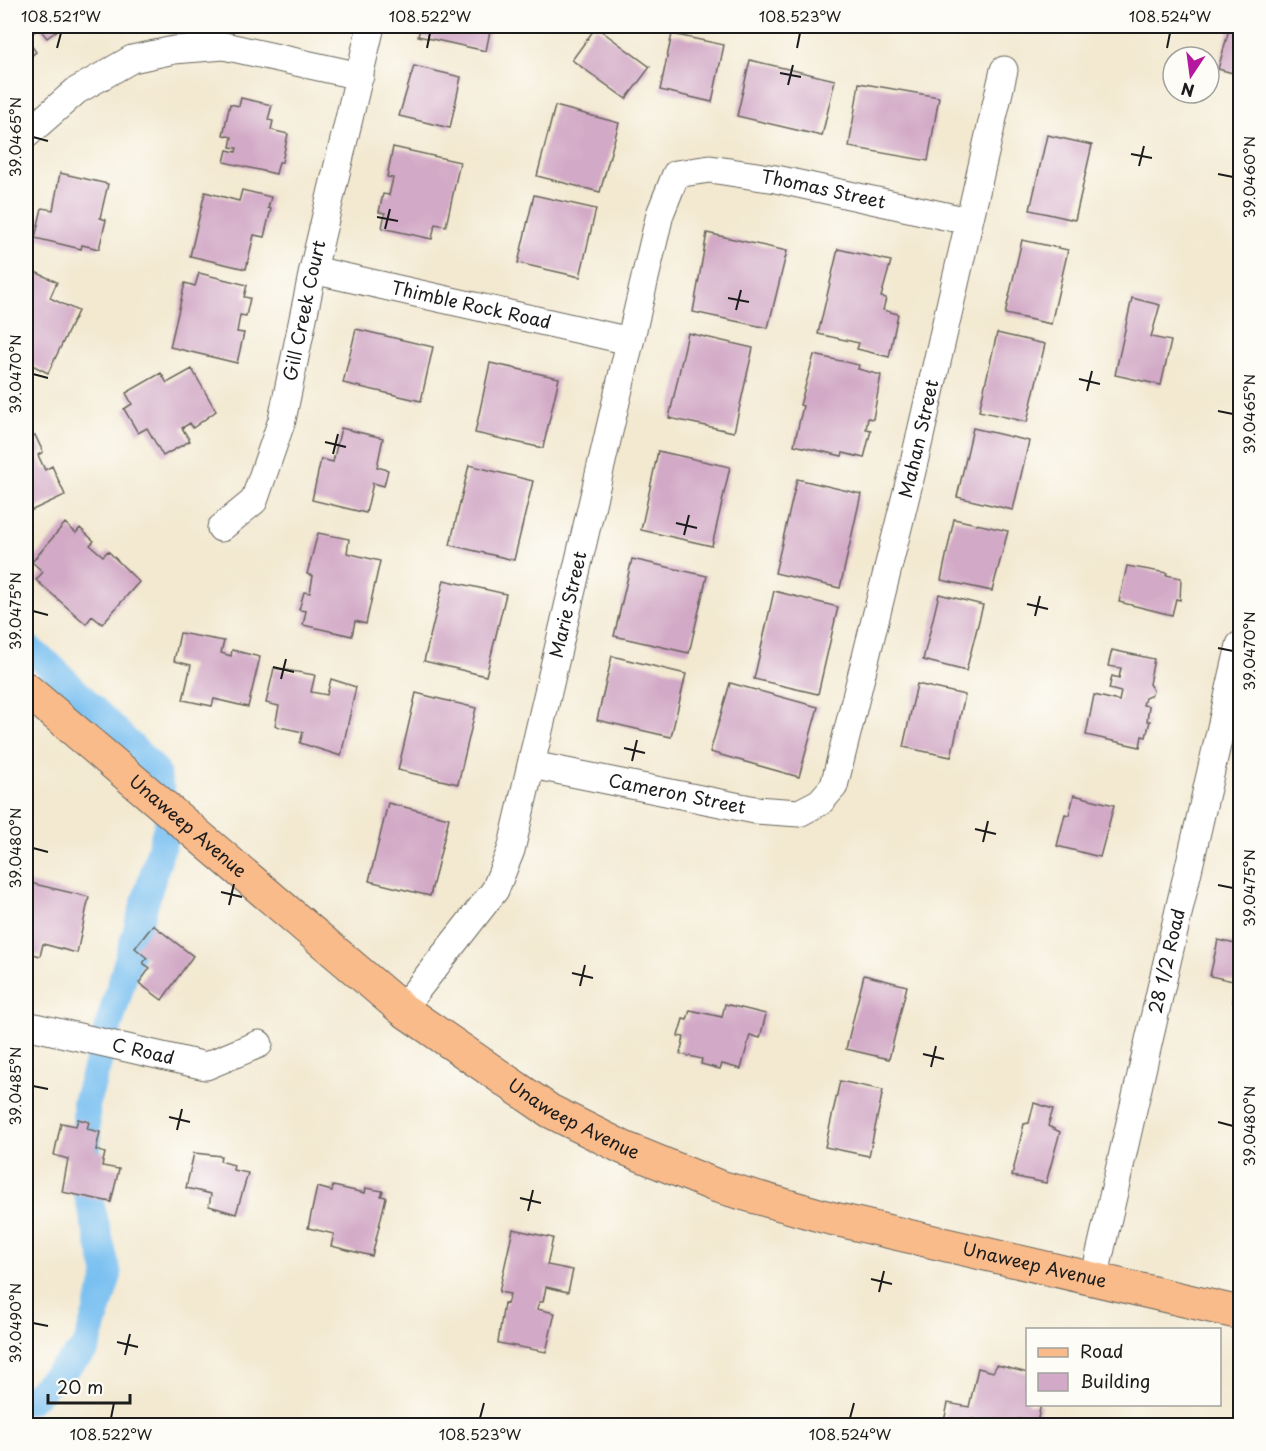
<svg xmlns="http://www.w3.org/2000/svg" width="1266" height="1451" font-family="'Playpen Sans',sans-serif">
<style>
.lines{fill:none;stroke-linecap:round;stroke-linejoin:round}
.canal{stroke:#79c0f1;stroke-width:28}
.building{fill:#d2a9c6}
.minor-casing{stroke:#67645b;stroke-width:29}
.major-casing{stroke:#67645b;stroke-width:35}
.minor{stroke:#fff;stroke-width:27}
.major{stroke:#fabb8b;stroke-width:33}
.ticks{fill:none;stroke:#1c1c1c;stroke-width:2}
.labels{text-anchor:middle;stroke-width:5;stroke-linejoin:round;paint-order:stroke}
.street-label{font-size:18px;fill:#1c1c1c;stroke:#fdfcf7}
.neatline{fill:none;stroke:#1c1c1c;stroke-width:2}
.ticks-label{font-size:15px;text-anchor:middle;fill:#1c1c1c}
</style>
<rect width="100%" height="100%" fill="#fdfcf7"/>
<filter id="ink" filterUnits="userSpaceOnUse"><feTurbulence type="fractalNoise" baseFrequency=".0167" numOctaves="2"/><feDisplacementMap in="SourceGraphic" scale="12" xChannelSelector="R" yChannelSelector="G"/><feConvolveMatrix kernelMatrix="1 2 1 2 8 2 1 2 1" color-interpolation-filters="sRGB"/></filter>
<filter id="wash" filterUnits="userSpaceOnUse"><feTurbulence type="fractalNoise" baseFrequency=".008" numOctaves="4" result="noise"/><feDisplacementMap in="SourceGraphic" scale="24" xChannelSelector="R" yChannelSelector="G"/><feGaussianBlur stdDeviation="1.35" result="paint"/><feColorMatrix in="noise" values="0 0 0 0 0 0 0 0 0 0 0 0 0 0 0 0 0 1.4 0 .05"/><feComposite in="paint" operator="in"/></filter>
<g filter="url(#wash)">
<rect width="100%" height="100%" fill="#f3e9d1"/>
<g class="lines">
<path class="canal" d="M26 647 49 665 155 770 169 821 86 1103 88 1195 108 1275 86 1348 30 1400 26 1401"/>
</g>
<g id="blocks">
<path class="building" d="M26 26H63L47 38 39 28 26 38 36 52 26 60Z
M421 26H491L486 51 418 36Z
M1230 26H1240V75L1218 69Z
M596 27 650 67 626 99 572 60Z
M672 34 724 45 712 102 660 90Z
M750 60 835 80 822 136 737 116Z
M414 66 461 77 450 128 399 116Z
M859 83 939 97 928 161 849 147Z
M241 98 272 105 268 120 273 121 271 130 288 134 282 162H279L276 174 224 162 227 150 236 152 237 148 230 147 232 137 223 135 230 104 239 106Z
M555 106 619 123 600 192 537 176Z
M1047 135 1092 145 1075 220 1030 210Z
M393 147 460 162 446 226 435 224 432 239 382 228 385 213 379 212 383 194 389 195 393 178 387 177Z
M60 173 108 184 100 218 106 220 99 249 82 245 81 249 35 238 42 208 53 210Z
M242 190 271 197 268 208 271 209 264 237 254 235 246 269 190 256 205 192 239 201Z
M534 195 596 209 580 277 518 263Z
M707 233 787 251 768 328 693 312Z
M1022 240 1068 250 1051 324 1005 314Z
M838 249 891 261 881 297 886 298 883 310 898 314 889 357 857 349 859 343 818 334Z
M31 270 57 282 50 298 78 311 48 373 26 362V281Z
M199 273 247 285 244 297 250 298 246 316 240 315 237 332 244 333 237 363 170 347 185 283 195 286Z
M1132 298 1160 305 1151 337 1171 341 1161 385 1115 375Z
M356 329 433 347 421 401 343 383Z
M688 333 753 348 734 432 669 418Z
M997 333 1045 344 1027 422 979 411Z
M814 355 859 365 858 369 881 375 873 419 868 418 866 429 871 430 864 458 843 453 842 456 794 445 803 406 800 405Z
M490 363 559 378 543 448 475 433Z
M192 369 216 411 193 428 190 423 182 428 190 441 163 456 147 428 138 433 124 409 132 404 126 393 161 373 167 383Z
M341 428 383 438 377 467 388 470 384 486 373 483 366 513 312 500 321 459 333 462Z
M973 428 1029 441 1013 510 957 497Z
M26 430 29 437 35 435 43 452 38 455 45 470 52 466 65 495 26 513Z
M658 451 730 467 712 546 641 530Z
M469 465 533 481 514 560 450 545Z
M797 479 861 494 840 588 775 573Z
M954 519 1008 531 992 591 941 580Z
M65 523 76 533 80 528 94 541 90 545 103 556 108 551 139 582 102 624 92 616 86 624 36 580 43 572 32 562Z
M318 533 349 539 347 553 380 561 366 624 355 621 352 636 303 625 306 611 299 610 304 592 310 593 313 576 307 574Z
M632 559 707 576 689 653 614 636Z
M1127 566 1167 573 1166 575 1181 578 1180 600 1176 599 1172 615 1119 602Z
M444 580 506 594 486 676 424 661Z
M774 591 838 607 818 694 754 679Z
M939 594 983 605 966 671 923 660Z
M180 633 224 641 221 653 231 656 232 650 260 657 248 707 214 699 212 706 183 700 191 665 174 661Z
M1112 650 1154 659 1149 684 1153 690 1152 695 1145 698 1143 705 1149 706 1147 721H1150L1146 737 1142 736 1140 747 1086 735 1094 695 1119 701 1121 692 1109 689 1112 676 1119 678 1121 668 1108 666Z
M612 656 686 674 671 737 597 720Z
M274 668 315 675 311 692 327 695 331 679 356 687 341 756 300 743 303 732 275 726 279 706 266 703Z
M730 683 818 707 799 777 710 752Z
M917 684 965 695 951 757 903 747Z
M416 693 476 708 458 784 398 770Z
M1074 795 1114 805 1100 857 1057 846 1065 814 1069 815Z
M388 803 449 818 430 896 369 881Z
M26 882 89 897 77 953 43 944 40 956 26 952Z
M153 925 193 956 162 1000 139 983 150 968 143 963 147 958 135 948Z
M1218 940 1240 945V1004L1233 1002 1238 982 1210 976Z
M864 975 907 986 889 1059 846 1049Z
M725 1004 766 1014 760 1038 750 1035 741 1069 722 1064 720 1069 701 1064 702 1059 680 1054 684 1037 678 1036 683 1019 687 1020 690 1010 722 1017Z
M840 1081 883 1090 869 1156 825 1147Z
M1034 1103 1053 1109 1048 1126 1060 1132 1046 1183 1012 1176 1024 1124 1029 1123Z
M78 1119 89 1122 87 1129 100 1132 96 1150 105 1153 102 1166 119 1169 111 1202 62 1192 68 1159 54 1155 61 1123 76 1126Z
M194 1153 221 1156 220 1161 234 1165 233 1170 248 1173 236 1214 209 1206 211 1194 186 1188Z
M333 1186 365 1193 366 1188 383 1191 381 1196 386 1197 372 1256 331 1246 334 1234 308 1228 317 1187 332 1191Z
M513 1229 553 1238 547 1265 573 1270 568 1292 546 1287 543 1302H539L537 1309 555 1313 546 1352 498 1343 504 1303 507 1304 510 1294 499 1292Z
M997 1365 1028 1373V1404H1041L1037 1423 1018 1419 1016 1424 996 1419 994 1424 972 1419 970 1426H943L948 1403 969 1407 978 1368 993 1372Z"/>
</g>
</g>
<g filter="url(#ink)">
<use href="#blocks" fill-opacity="0" stroke="#67645b" stroke-width="1.5"/>
<g class="lines">
<defs>
<g id="minor">
<path d="M26 135 76 91 132 59 174 50 224 46 360 76"/>
<path id="s1" d="M313 270 630 341"/>
<path id="s2" d="M221 528 254 501 282 420 313 270 371 26"/>
<path id="s3" d="M532 765 755 810 799 813 820 802 834 786 912 471 1004 70"/>
<path id="s4" d="M402 1009 495 890 511 850 660 214 676 174 710 169 776 179 968 221"/>
<path id="s5" d="M26 1025 206 1066 259 1044"/>
<path id="s6" d="M1094 1279 1240 645"/>
</g>
<g id="major">
<path id="s7" d="M26 689 402 1009 550 1111 624 1148 717 1186 826 1217 1240 1313"/>
</g>
</defs>
<use href="#minor" class="minor-casing"/>
<use href="#major" class="major-casing"/>
<use href="#minor" class="minor"/>
<use href="#major" class="major"/>
</g>
</g>
<path class="ticks" d="M57 48 61 33M427 48 430 33M797 48 800 33M1167 48 1170 33M780 73 801 77M788 85 793 65M33 137 48 141M1131 154 1152 158M1139 166 1144 146M1218 174 1233 177M377 217 398 221M385 229 390 209M728 298 749 302M736 310 741 290M33 374 48 378M1079 379 1100 384M1087 391 1092 371M1218 411 1233 414M325 442 346 447M333 454 338 434M676 523 697 528M684 535 689 515M1027 604 1048 609M33 611 48 615M1035 616 1040 596M1218 648 1233 651M273 667 294 672M281 679 286 659M624 748 645 753M632 761 637 740M975 829 996 834M983 842 988 821M33 848 48 852M1218 885 1233 888M221 892 242 897M229 905 234 884M572 973 593 978M580 986 585 965M923 1054 944 1059M931 1067 936 1046M33 1086 48 1089M169 1117 190 1122M1218 1122 1233 1126M177 1130 182 1109M520 1198 541 1203M528 1211 533 1190M871 1279 892 1284M879 1292 884 1271M33 1323 48 1326M117 1342 138 1347M125 1355 130 1334M111 1418 114 1403M480 1418 484 1403M850 1418 854 1403"/>
<g class="labels">
<g class="street-label">
<text dy="6" stroke="none"><textPath href="#s4" startOffset="1040">Thomas Street</textPath></text>
<text dy="6" stroke="none"><textPath href="#s1" startOffset="162">Thimble Rock Road</textPath></text>
<text dy="6" stroke="none"><textPath href="#s2" startOffset="240">Gill Creek Court</textPath></text>
<text dy="6" stroke="none"><textPath href="#s3" startOffset="674">Mahan Street</textPath></text>
<text dy="6" stroke="none"><textPath href="#s4" startOffset="446">Marie Street</textPath></text>
<text dy="6" stroke="none"><textPath href="#s3" startOffset="148">Cameron Street</textPath></text>
<text dy="6" stroke="none"><textPath href="#s7" startOffset="212">Unaweep Avenue</textPath></text>
<text dy="6" stroke="none"><textPath href="#s6" startOffset="326">28 1/2 Road</textPath></text>
<text dy="6" stroke="none"><textPath href="#s5" startOffset="120">C Road</textPath></text>
<text dy="6" stroke="none"><textPath href="#s7" startOffset="698">Unaweep Avenue</textPath></text>
<text dy="6" stroke="none"><textPath href="#s7" startOffset="1184">Unaweep Avenue</textPath></text>
</g>
</g>
<rect width="1266" height="1451" fill="none" stroke="#fdfcf7" stroke-width="66"/>
<rect x="1026" y="1328" width="195" height="78" fill="#fdfcf7" stroke="#a3a29f" stroke-width="1.5"/>
<rect x="1038" y="1348" width="30" height="9" fill="#fabb8b" stroke="#a3a29f" stroke-width="1.5"/>
<text x="1080" y="1358" font-size="18" fill="#1c1c1c">Road</text>
<rect x="1038" y="1373" width="30" height="18" fill="#d2a9c6" stroke="#a3a29f" stroke-width="1.5"/>
<text x="1080" y="1388" font-size="18" fill="#1c1c1c">Building</text>
<g transform="translate(1191 75) rotate(193)"><circle r="28" fill="#fdfcf7" stroke="#a3a29f" stroke-width="1.5"/>
<path d="M0-4.5L10 22L0 15L-10 22Z" fill="#b5179e"/>
<text y="-9" font-size="16" font-weight="bold" text-anchor="middle" fill="#1c1c1c">N</text>
</g>
<path d="M48 1394v9h82v-9" fill="none" stroke="#1c1c1c" stroke-width="3"/>
<text x="57" y="1394" font-size="18" fill="#1c1c1c" stroke="#fdfcf7" stroke-width="4.5" paint-order="stroke">20 m</text>
<rect x="33" y="33" width="1200" height="1385" class="neatline"/>
<g class="ticks-label">
<text x="61" y="22">108.521°W</text>
<text x="430" y="22">108.522°W</text>
<text x="800" y="22">108.523°W</text>
<text x="1170" y="22">108.524°W</text>
<text transform="translate(16 137) rotate(-90)" y="5">39.0465°N</text>
<text transform="translate(1250 177) rotate(-90)" y="5">39.0460°N</text>
<text transform="translate(16 374) rotate(-90)" y="5">39.0470°N</text>
<text transform="translate(1250 414) rotate(-90)" y="5">39.0465°N</text>
<text transform="translate(16 611) rotate(-90)" y="5">39.0475°N</text>
<text transform="translate(1250 651) rotate(-90)" y="5">39.0470°N</text>
<text transform="translate(16 848) rotate(-90)" y="5">39.0480°N</text>
<text transform="translate(1250 888) rotate(-90)" y="5">39.0475°N</text>
<text transform="translate(16 1086) rotate(-90)" y="5">39.0485°N</text>
<text transform="translate(1250 1126) rotate(-90)" y="5">39.0480°N</text>
<text transform="translate(16 1323) rotate(-90)" y="5">39.0490°N</text>
<text x="111" y="1440">108.522°W</text>
<text x="480" y="1440">108.523°W</text>
<text x="850" y="1440">108.524°W</text>
</g>
</svg>
